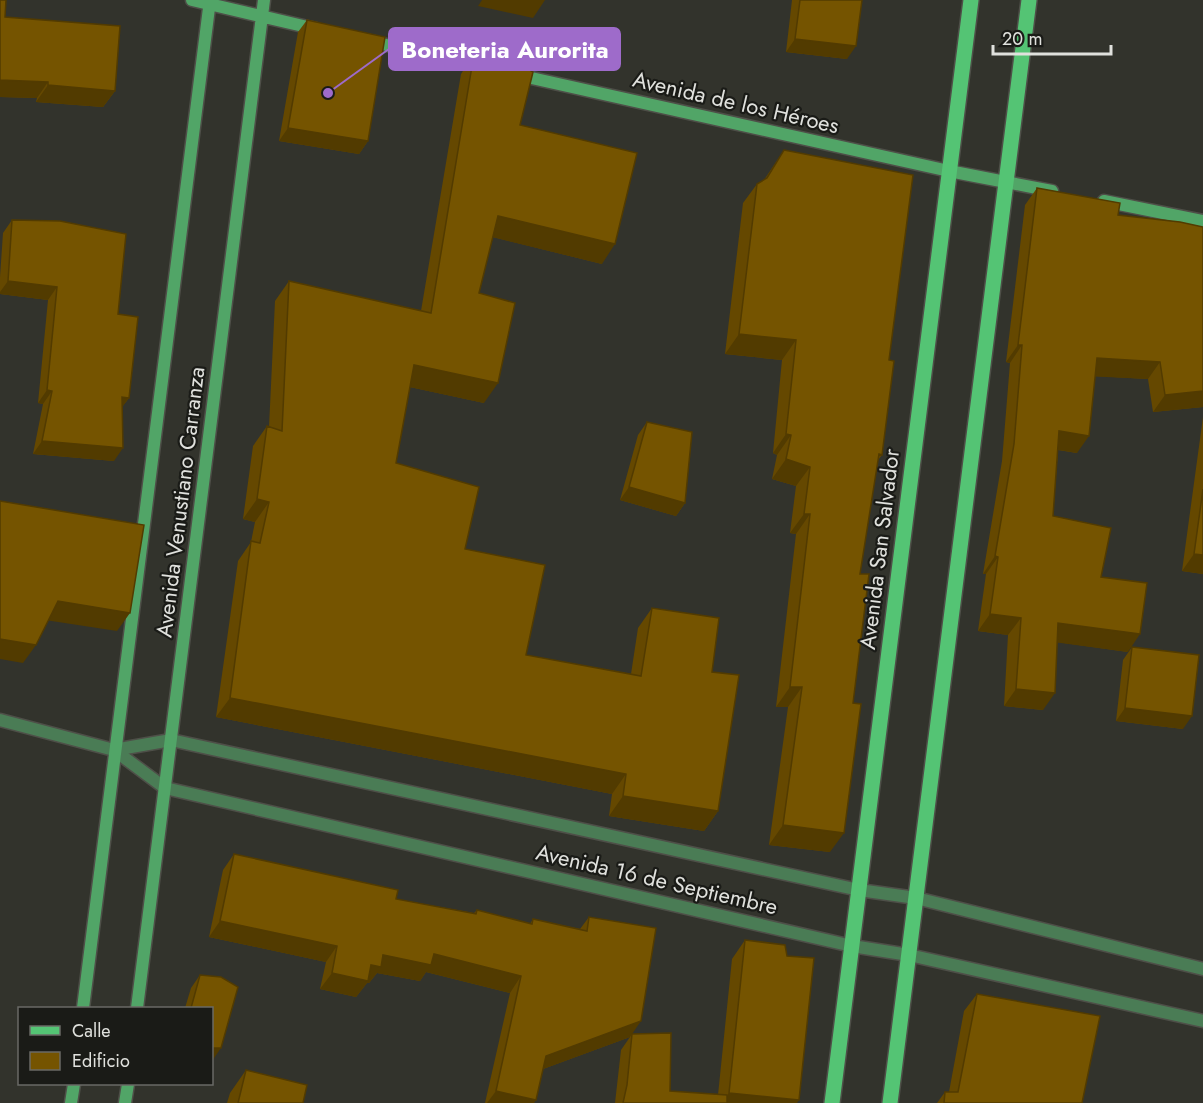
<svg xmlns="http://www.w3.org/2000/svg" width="1203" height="1103" font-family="Jost,sans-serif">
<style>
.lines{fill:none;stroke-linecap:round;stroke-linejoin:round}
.street-casing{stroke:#4e4f48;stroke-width:15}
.secondary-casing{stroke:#4e4f48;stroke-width:15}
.primary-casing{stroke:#4e4f48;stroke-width:18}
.street{stroke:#4a7c55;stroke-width:12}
.secondary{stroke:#51a567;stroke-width:12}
.primary{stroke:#54c474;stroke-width:15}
.wall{fill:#654800}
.shaded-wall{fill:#523b00}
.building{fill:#755400;stroke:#523b00;stroke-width:1.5}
.labels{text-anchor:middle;stroke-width:4.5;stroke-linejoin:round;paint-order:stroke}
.street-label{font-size:22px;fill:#e0e1dd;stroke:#1a1b17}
.leader{fill:none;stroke:#9e6bca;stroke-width:2}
.callout-dot{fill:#9e6bca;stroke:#1a1b17;stroke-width:2}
.callout{fill:#9e6bca;stroke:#9e6bca;stroke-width:2}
.callout-label{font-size:24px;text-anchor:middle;font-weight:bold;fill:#fff}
</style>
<rect width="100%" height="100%" fill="#32332c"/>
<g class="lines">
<defs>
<path id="street" d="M0 720 114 750 165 788 852 946 909 955 1203 1021
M114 750 171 740 859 890 916 898 1203 969"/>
<path id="secondary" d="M192 0 316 29
M369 41 483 67
M518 75 949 171 1052 191
M1104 201 1203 221
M83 1008 210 0
M137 1008 264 0
M71 1103 74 1084
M125 1103 128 1084"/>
<path id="primary" d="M832 1103 971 0
M890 1103 1029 0"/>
</defs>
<use href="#street" class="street-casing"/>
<use href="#secondary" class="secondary-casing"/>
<use href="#primary" class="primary-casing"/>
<use href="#street" class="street"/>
<use href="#secondary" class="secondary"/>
<use href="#primary" class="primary"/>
</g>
<path class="wall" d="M0 0 5 17 115 91 103 107 36 102 37 98 0 97Z
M792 0H862L847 59 786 52Z
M307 20 368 141 359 154 279 141 298 32Z
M474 54 520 125 602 264 493 237 479 293 484 403 410 387 396 463 465 549 526 655 631 674 638 628 652 608 712 672 718 811 704 831 609 816 612 794 216 717 238 561 251 542 255 522 243 519 253 446 267 426 269 427 275 301 289 281 421 311 461 74Z
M784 150 889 360 882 455 878 460 860 574 830 852 769 845 788 707H776L796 534 790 533 796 486 772 479 777 455 773 453 782 360 725 354 743 203 757 184 764 180Z
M1037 188 1118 215 1203 407 1153 412 1148 379 1095 376 1077 453 1058 450 1053 516 1101 577 1128 652 1057 642 1043 710 1004 706 1008 635 978 631 986 574H983L1002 461 1010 363 1006 362 1025 205Z
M12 220 118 314 129 398 122 407 114 461 33 454 43 404 38 403 48 300 0 294V277L3 233Z
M1203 417V574L1182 571Z
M647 422 685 503 676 516 620 500 638 435Z
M1132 647 1183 729 1116 721 1123 660Z
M234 854 396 899 474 913 477 910 530 924 533 919 580 929 589 917 632 1034 670 1091 718 1095 732 959 745 940 797 1103H615L621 1050 630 1037 543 1069 534 1103H485L510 993 426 972 420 981 377 973 369 983H367L356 997 320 989 326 962 209 937 223 870Z
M200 975 212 1008H185L191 988Z
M977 994 1082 1103H937L945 1092H949L964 1011Z
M246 1070 303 1103H227L230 1093Z"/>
<path class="shaded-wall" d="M482 0H545L533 18 478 6Z
M795 39 856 46 847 59 786 52Z
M0 80 48 82 37 98 0 97Z
M48 85 115 91 103 107 36 102Z
M288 128 368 141 359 154 279 141Z
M498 216 615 244 602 264 484 235Z
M8 281 57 287 48 300 0 294V292Z
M739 334 796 340 782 360 725 354Z
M1018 345H1022L1010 363 1006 362Z
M1097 358 1160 362 1148 379 1085 376Z
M414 365 498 383 484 403 400 385Z
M47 390 52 391 43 404 38 403Z
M1203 391V407L1153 412 1165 395Z
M122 397 129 398 120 410Z
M1059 431 1089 436 1077 453 1047 448Z
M786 434 791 435 777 455 773 453Z
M42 441 123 448 114 461 33 454Z
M786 459 810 467 796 486 772 479Z
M629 487 685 503 676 516 620 500Z
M257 499 269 502 255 522 243 519Z
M804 514H810L796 534 790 533Z
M1194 554 1203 555V574L1182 571Z
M995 556 998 557 986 574H983Z
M58 601 130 613 117 631 45 620Z
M990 614 1021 618 1008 635 978 631Z
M1058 623 1140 634 1128 652 1046 641Z
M0 639 36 645 23 663 0 659Z
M790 687H802L788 707H776Z
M1016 689 1055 693 1043 710 1004 706Z
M230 698 626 774 612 794 216 717Z
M1125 708 1192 716 1183 729 1116 721Z
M623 796 718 811 704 831 609 816Z
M783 825 844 833 830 852 769 845Z
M220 921 337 946 326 962 209 937Z
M434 954 521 976 510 993 426 972 420 981 377 973 369 983H367L356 997 320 989 332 973 371 965 383 955Z
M641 1021 630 1037 535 1072 546 1056Z
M212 1048H221L212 1061Z
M496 1091 536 1100 534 1103H487Z
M729 1093 799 1100 797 1103H722Z"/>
<path class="building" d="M0 0H6L5 17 120 26 115 91 48 85V82L0 80Z
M800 0H862L856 46 795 39Z
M307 20 385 37 368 141 288 128Z
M474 54 508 57 533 72 520 125 637 153 615 244 498 216 479 293 515 303 498 383 414 365 396 463 479 487 465 549 545 565 526 655 641 676 652 608 719 618 712 672 739 675 718 811 623 796 626 774 230 698 251 541 260 543 269 502 257 499 267 426 282 431 289 281 431 313Z
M784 150 913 175 889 360 894 361 882 455 879 454 860 574H869L853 703 861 704 844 833 783 825 802 687H790L810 514H804L810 467 786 459 791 435 786 434 796 340 739 334 757 184 767 178Z
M1037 188 1120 203 1118 215 1180 222 1203 227V391L1165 395 1160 362 1097 358 1089 436 1059 431 1053 516 1111 528 1101 577 1147 583 1140 634 1058 623 1055 693 1016 689 1021 618 990 614 998 557 995 556 1014 444 1022 345H1018Z
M12 220 60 221 126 234 118 314 138 317 129 398 122 397 123 448 42 441 52 391 47 390 57 287 8 281Z
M647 422 692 432 685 503 629 487Z
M1203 489V555L1194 554Z
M0 501 144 525 130 613 58 601 36 645 0 639Z
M1132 647 1199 655 1192 716 1125 708Z
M234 854 398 890 396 899 476 914 477 910 532 924 533 919 587 931 589 917 656 928 641 1021 546 1056 536 1100 496 1091 521 976 434 954 431 965 383 955 381 967 371 965 368 981 332 973 337 946 220 921Z
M745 940 785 945 787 956 814 958 799 1100 729 1093Z
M200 975 221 977 238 987 221 1048H212V1008H191Z
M977 994 1100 1016 1082 1103H944L945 1092H958Z
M671 1033 670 1091 727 1095V1103H623L627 1085 632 1034Z
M246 1070 307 1085 303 1103H238Z"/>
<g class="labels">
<g class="street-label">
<text transform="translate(736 102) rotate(13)" y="8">Avenida de los Héroes</text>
<text transform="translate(180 502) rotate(-83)" y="8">Avenida Venustiano Carranza</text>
<text transform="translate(879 549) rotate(-83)" y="8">Avenida San Salvador</text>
<text transform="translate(657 879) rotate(13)" y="8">Avenida 16 de Septiembre</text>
</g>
</g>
<path class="leader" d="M328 93L389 49"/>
<circle class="callout-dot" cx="328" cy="93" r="6"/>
<rect class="callout" x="389" y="28" width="231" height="42" rx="6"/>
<g class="callout-label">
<text x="505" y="58">Boneteria Aurorita</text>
</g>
<rect x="18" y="1007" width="195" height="78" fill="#1a1b17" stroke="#696a66" stroke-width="1.5"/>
<rect x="30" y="1026" width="30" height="9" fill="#54c474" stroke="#696a66" stroke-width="1.5"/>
<text x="72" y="1037" font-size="18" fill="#e0e1dd">Calle</text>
<rect x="30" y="1052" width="30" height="18" fill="#755400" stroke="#696a66" stroke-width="1.5"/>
<text x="72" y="1067" font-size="18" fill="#e0e1dd">Edificio</text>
<path d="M993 45v9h118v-9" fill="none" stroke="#e0e1dd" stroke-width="3"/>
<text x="1002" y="45" font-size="18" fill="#e0e1dd" stroke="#1a1b17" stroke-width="4.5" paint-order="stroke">20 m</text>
</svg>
